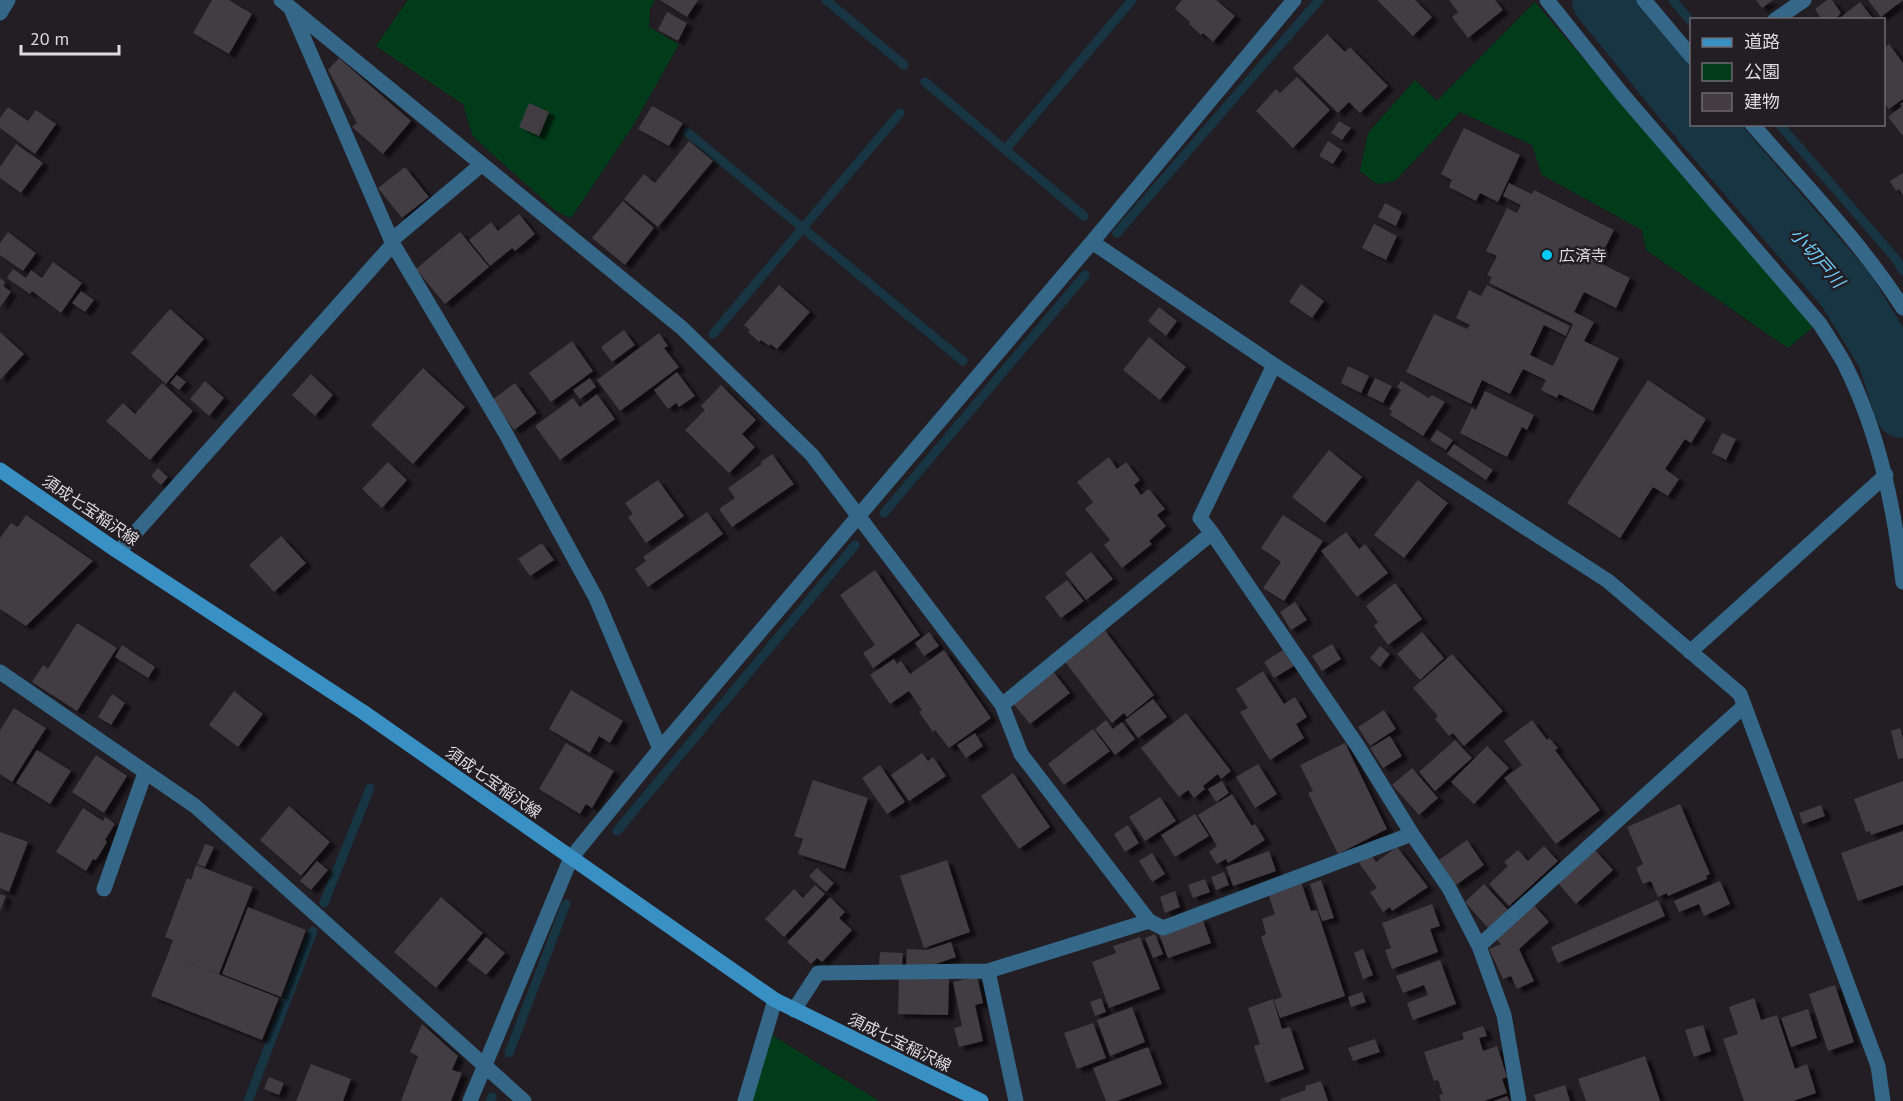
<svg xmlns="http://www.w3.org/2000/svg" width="1903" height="1101" font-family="'PT Sans','Noto Sans JP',sans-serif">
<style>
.green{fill:#013c1a}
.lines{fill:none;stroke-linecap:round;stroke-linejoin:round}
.stream{stroke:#173543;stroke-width:9}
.river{stroke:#173543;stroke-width:58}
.building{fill:#433c42;filter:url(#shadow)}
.minor{stroke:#356788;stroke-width:15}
.secondary{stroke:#3990c4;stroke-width:15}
.poi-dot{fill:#03cbf9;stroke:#221e24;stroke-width:2}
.labels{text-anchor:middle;stroke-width:5;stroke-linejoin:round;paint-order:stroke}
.poi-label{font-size:16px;fill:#dfdbe0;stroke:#221e24;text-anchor:start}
.street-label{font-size:16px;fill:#dfdbe0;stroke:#221e24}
.water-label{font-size:18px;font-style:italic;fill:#6ecffb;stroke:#221e24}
</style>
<defs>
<filter id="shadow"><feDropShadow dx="6" dy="4" stdDeviation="1.5" flood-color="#0009"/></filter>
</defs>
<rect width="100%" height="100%" fill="#221e24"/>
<path class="green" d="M408 0H655L650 9 649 27 679 44 633 126 571 218 556 211 478 141 472 134 463 104 376 46Z
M1535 2 1813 327 1788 348 1646 250 1642 230 1542 175 1532 145 1460 112 1395 181 1377 184 1360 171 1368 133 1415 80 1437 101Z
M772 1035 879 1101H752Z"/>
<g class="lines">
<path class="stream" d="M826 0 904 65
M1673 0 1692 23
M925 82 1084 216
M1779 124 1896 259 1903 271
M687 132 963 361
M1005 150 1132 0
M1117 233 1319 0
M713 334 900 113
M884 513 1085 275
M617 831 855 545
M324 903 370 788
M509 1053 566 904
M248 1101 313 931
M490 1101 492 1097"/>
<path class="river" d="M1601 0 1692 112
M1702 124 1846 290 1886 355 1903 409"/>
</g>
<path class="building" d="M212 0H229L252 14 229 54 193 33Z
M660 0H698L687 17Z
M1182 0H1216L1235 16 1213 42 1203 33 1201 35 1189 24 1190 22 1175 9Z
M1377 0H1415L1432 17 1413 36Z
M1449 0H1495L1503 10 1468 38 1452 17 1458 12Z
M1756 0H1773L1762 8Z
M1827 0H1832L1841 13 1835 20H1822L1815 9Z
M1868 0H1903L1881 17Z
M1860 2 1874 20H1837Z
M667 12 687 23 678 41 658 30Z
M1327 34 1345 52 1350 47 1388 86 1360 113 1349 102 1338 113 1293 68Z
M1889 44 1903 63V99L1889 109 1884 103V48Z
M339 58 411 121 383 154 352 127 357 123 328 70Z
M1297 77 1330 110 1293 148 1256 111 1276 89 1280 93Z
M1903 102V136L1888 117 1902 106 1900 104Z
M529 103 549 112 539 136 519 127Z
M652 106 683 123 669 146 638 129Z
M8 107 28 121 36 110 56 124 35 154 0 128V118Z
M1339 121 1351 128 1342 140 1331 133Z
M1464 128 1520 155 1498 202 1480 193 1476 201 1449 187 1452 180 1441 174Z
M689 141 713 161 658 227 624 199 644 174 655 183Z
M1328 141 1342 150 1333 164 1319 156Z
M16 144 43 163 21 193 0 178V167Z
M405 167 429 197 402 218 378 188Z
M1903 173V195L1899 189 1896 191 1890 181Z
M1509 183 1532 194 1534 190 1614 230 1598 262 1630 278 1616 308 1584 292 1574 312 1594 322 1584 341 1619 358 1593 411 1559 394 1557 398 1541 390 1546 380 1523 369 1510 394 1482 380 1471 404 1406 372 1434 314 1467 329 1470 325 1456 318 1469 290 1481 296 1487 285 1570 326 1566 336 1544 325 1530 355 1553 366 1573 324 1489 283 1492 277 1487 275 1497 256 1486 251 1507 208 1517 213 1521 205 1503 196Z
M623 201 654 228 625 265 592 238Z
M1385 203 1402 212 1396 226 1378 217Z
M519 214 535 234 515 251 512 248 490 266 469 240 491 222 498 231Z
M1374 224 1397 236 1386 260 1362 248Z
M8 232 36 253 23 271 0 255V243Z
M460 232 489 267 445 304 416 269Z
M53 262 82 283 61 313 32 291 30 294 7 278 13 269 26 278 31 270 42 278Z
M0 278 5 282 3 286 11 292 0 307Z
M1301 284 1324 301 1312 318 1289 302Z
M779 285 810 312 777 349 770 344 769 346 761 340 759 342 748 332 750 330 744 325Z
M81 291 94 300 85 312 72 303Z
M1159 307 1177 321 1166 336 1148 321Z
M170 309 204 339 166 384 131 353Z
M624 330 635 345 612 362 601 347Z
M0 332 24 354 0 380Z
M659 333 668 346 664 348 679 367 620 411 597 380Z
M1149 337 1186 367 1160 400 1123 370Z
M572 341 593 371 551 402 529 373Z
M1348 366 1369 376 1361 393 1341 383Z
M423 368 465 407 413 464 371 425Z
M677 372 695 396 679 407 676 403 668 409 654 390Z
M311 374 333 395 315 416 292 395Z
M177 375 186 382 179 390 170 383Z
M590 378 596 387 580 399 573 390Z
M1375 378 1392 386 1383 403 1367 395Z
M1648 380 1706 419 1691 443 1685 439 1665 469 1679 479 1668 496 1653 487 1620 538 1567 503Z
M205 381 224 398 209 416 190 399Z
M1401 381 1429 398 1432 395 1445 402 1423 436 1390 415 1392 411 1389 409 1401 390 1397 387Z
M162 383 193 411 150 460 106 421 123 403 135 414Z
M515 383 537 413 514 430 492 400Z
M721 385 756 420 742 434 755 447 729 473 685 430 705 410 701 406Z
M1485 391 1534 415 1527 430 1522 427 1507 457 1460 433 1472 408 1476 410Z
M597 394 615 419 560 460 535 426 573 398 580 407Z
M1437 430 1453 440 1446 450 1430 440Z
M1722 433 1736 439 1726 460 1712 453Z
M1454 444 1493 470 1486 480 1447 454Z
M1329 450 1362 477 1325 523 1292 497Z
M772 454 794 484 732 527 719 509 735 498 728 488 762 464 761 462Z
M1109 457 1117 469 1126 462 1140 480 1134 485 1141 495 1149 489 1165 509 1157 515 1166 526 1149 541 1152 544 1122 568 1104 545 1110 540 1085 509 1093 502 1077 482Z
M388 462 407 480 382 508 362 489Z
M158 468 168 477 161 485 151 476Z
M658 480 684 516 646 543 628 517 633 514 625 503Z
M1418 480 1448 503 1404 558 1374 535Z
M707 512 723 534 648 587 635 569 646 561 643 557Z
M26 515 93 561 26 626 0 609V538L11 523 18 527Z
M1283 515 1323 541 1284 601 1263 588 1281 562 1261 548Z
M1346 532 1359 549 1365 544 1388 573 1357 597 1321 551Z
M281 536 306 563 274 592 249 565Z
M542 543 554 560 530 576 518 559Z
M1091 552 1113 579 1086 600 1065 573Z
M875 570 920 635 873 668 863 653 875 645 840 595Z
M1067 580 1084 601 1061 618 1045 597Z
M1395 583 1422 619 1388 645 1374 626 1378 622 1366 606Z
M1295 602 1307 620 1291 630 1280 612Z
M77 623 117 648 77 711 32 682 43 665 48 669Z
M1103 628 1154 695 1127 717 1124 713 1112 723 1063 659Z
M929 632 939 646 924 656 915 643Z
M1422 632 1444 658 1420 680 1397 654Z
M1332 644 1341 659 1322 671 1312 656Z
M122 645 155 667 148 678 115 657Z
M1380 646 1390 654 1380 667 1370 658Z
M944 650 991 718 949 748 935 730 933 732 919 712 922 710 909 691 890 704 870 675 894 659 897 664 901 661 910 674Z
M1283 650 1294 666 1274 678 1264 662Z
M1452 654 1503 711 1464 746 1453 733 1449 736 1435 719 1438 716 1413 688Z
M1052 670 1070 693 1030 724 1011 701Z
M1263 671 1284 704 1295 697 1307 717 1296 724 1304 738 1270 760 1240 712 1248 708 1236 689Z
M571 690 623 721 610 743 599 736 590 753 549 729Z
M234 691 263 714 238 747 209 725Z
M112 694 125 703 111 725 98 717Z
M1153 699 1167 717 1138 738 1125 720Z
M14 708 46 728 12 782 0 774V730Z
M1384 710 1396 729 1370 746 1358 727Z
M1186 713 1231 771 1221 779 1218 774 1203 786 1205 789 1194 798 1188 790 1179 797 1141 748Z
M1106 720 1113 729 1122 722 1135 739 1115 755 1095 729Z
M1532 720 1547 740 1549 738 1558 748 1555 750 1600 810 1556 844 1504 778 1522 765 1504 741Z
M1900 728 1903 738V758L1898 759 1891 731Z
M1093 729 1110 751 1064 785 1048 764Z
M975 733 983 746 966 758 957 745Z
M1390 736 1402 756 1383 768 1370 748Z
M1455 740 1472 758 1435 791 1419 772Z
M566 743 614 771 592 808 586 804 580 814 539 789Z
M1345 743 1387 829 1338 854 1308 793 1313 791 1300 765Z
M1487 746 1509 768 1474 804 1451 782Z
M37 750 71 771 50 804 16 783Z
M922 753 928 761 933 757 946 776 909 801 891 775Z
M96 755 127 776 104 813 72 792Z
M1258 764 1277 794 1255 808 1236 777Z
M880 765 905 802 887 814 862 778Z
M1412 768 1438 798 1419 815 1392 785Z
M1013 773 1050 827 1019 849 981 796Z
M813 780 868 798 845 869 798 854 803 839 794 836Z
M1222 781 1229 793 1216 802 1208 789Z
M1903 781V824L1871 835 1870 831 1866 832 1854 799Z
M1232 794 1252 826 1255 824 1265 840 1228 863 1226 859 1217 864 1209 852 1217 846 1198 815Z
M1160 797 1176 821 1145 841 1129 817Z
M1680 804 1710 874 1706 876 1707 879 1668 896 1667 893 1658 897 1651 881 1643 884 1636 868 1643 864 1627 827Z
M1821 805 1825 816 1803 824 1799 813Z
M289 806 330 842 301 876 260 840Z
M83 808 103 821 105 817 115 824 105 840 107 842 96 860 93 859 86 871 56 852Z
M1195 814 1209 836 1175 857 1161 835Z
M1128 825 1139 843 1125 852 1114 834Z
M1903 831V885L1858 901 1841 853Z
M0 832 28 842 9 892 0 888Z
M1467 840 1484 865 1456 885 1439 860Z
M205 844 214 847 205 867 197 864Z
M1544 846 1558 861 1509 906 1489 884 1508 866 1504 862 1518 850 1528 861Z
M1397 847 1428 887 1392 911 1390 907 1383 912 1370 892 1377 888 1359 863 1371 855 1376 862Z
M1595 850 1613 870 1576 904 1558 883Z
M1269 851 1276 871 1233 886 1226 867Z
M1152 853 1165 874 1152 882 1139 861Z
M947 860 970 932 924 948 900 876Z
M317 861 328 870 311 890 300 881Z
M196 865 253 887 219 974 168 954 173 940 165 937 187 878 191 880Z
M817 868 834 883 826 892 809 876Z
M1224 872 1229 885 1216 890 1211 877Z
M1205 879 1210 892 1193 898 1188 885Z
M1321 880 1334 918 1322 921 1310 884Z
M1720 881 1730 904 1704 916 1699 904 1679 912 1674 901Z
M1301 882 1311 911 1317 910 1345 996 1280 1018 1274 1000 1282 997 1261 937 1266 934 1262 919 1275 914 1268 893Z
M1484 884 1508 910 1488 928 1465 902Z
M815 885 825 894 784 937 765 919 794 889 803 898Z
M1175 891 1180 907 1165 913 1160 897Z
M0 894 6 896 0 911Z
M441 897 483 933 436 988 394 952Z
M830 897 845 912 839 918 852 930 822 962 817 958 811 964 787 942Z
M1658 900 1665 916 1558 963 1551 947Z
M1432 904 1440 926 1430 929 1438 952 1392 969 1385 950 1391 948 1382 923Z
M1533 904 1549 922 1519 949 1534 981 1517 989 1511 976 1503 979 1489 949 1501 944 1496 939Z
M248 907 306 930 281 997 222 974Z
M1202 918 1211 943 1168 958 1159 934Z
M1155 934 1163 954 1153 958 1145 938Z
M486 937 505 953 486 975 467 960Z
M1140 937 1160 989 1109 1008 1092 962 1116 953 1113 946Z
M951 942 956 957 930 966 906 965 907 949 927 950Z
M1363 949 1373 975 1363 979 1354 953Z
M880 952 903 953 902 966 879 965Z
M168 954 279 998 262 1040 151 996Z
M1440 960 1456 1004 1413 1020 1407 1003 1428 995 1424 985 1403 993 1396 976Z
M977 976 983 1003 975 1005 983 1041 959 1047 954 1028 962 1026 953 982Z
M899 977 949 979 948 1015 898 1014Z
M1835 985 1854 1042 1828 1051 1809 994Z
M1362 992 1366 1002 1351 1007 1348 997Z
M1101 998 1106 1012 1095 1016 1090 1002Z
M1754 998 1761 1020 1777 1015 1795 1069 1807 1064 1816 1093 1793 1101H1744L1723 1039 1738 1034 1729 1007Z
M1273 999 1282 1029 1290 1027 1304 1069 1266 1083 1254 1046 1260 1044 1248 1008Z
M1132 1007 1145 1042 1110 1056 1097 1020Z
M1808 1009 1817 1038 1791 1047 1781 1018Z
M1093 1023 1106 1058 1077 1069 1064 1033Z
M422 1024 458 1056 452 1070 462 1073 451 1101H401L418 1056 410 1052Z
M1703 1025 1711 1051 1694 1057 1685 1030Z
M1483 1026 1487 1036 1479 1038 1483 1051 1497 1046 1507 1077 1502 1079 1507 1093 1484 1101H1441L1439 1095 1443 1094 1438 1080 1434 1081 1424 1052 1464 1039 1462 1033Z
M1375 1039 1380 1052 1353 1061 1348 1048Z
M1148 1047 1162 1084 1117 1101H1106L1093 1068Z
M1645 1056 1660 1101H1586L1578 1079Z
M311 1064 351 1079 343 1101H296Z
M269 1077 284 1083 279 1095 264 1089Z
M1321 1081 1328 1101H1281L1280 1099 1306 1090 1305 1086Z
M1565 1085 1570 1101H1536L1534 1095Z
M1507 1096 1509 1101H1494Z"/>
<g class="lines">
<path class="minor" d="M281 0 682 328 812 455 1002 705 1021 754 1149 921 988 971 1016 1101
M1547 0 1622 94 1820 324C1828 337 1837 350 1844 363 1879 432 1894 507 1903 582
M1644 0 1692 57
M291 9 393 244 506 434 596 598 660 749
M0 13 8 0
M1775 20 1804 0
M1752 124C1804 184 1860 241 1903 308
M393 239 481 165
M1092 242 1274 365 1608 581 1740 694 1878 1066 1883 1101
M1212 533 1200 518 1274 365
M119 551 393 244
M1690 652 1886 475
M0 672 195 806 524 1101
M1002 705 1212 533 1357 745 1412 834 1449 888 1479 946 1504 1015 1519 1101
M104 889 145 773
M1149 921 1163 928 1412 834
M1479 946 1744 706
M794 1010 818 973 988 971
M470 1101 571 858 660 749 1092 242 1294 0
M745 1101 775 1000"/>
<path class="secondary" d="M0 470 116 550 363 712 775 1000 981 1101"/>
</g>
<circle class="poi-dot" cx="1547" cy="255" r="6"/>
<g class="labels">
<g class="poi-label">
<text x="1559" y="261">広済寺</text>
</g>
<g class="street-label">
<text transform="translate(91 510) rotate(34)" y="6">須成七宝稲沢線</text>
<text transform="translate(494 782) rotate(35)" y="6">須成七宝稲沢線</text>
<text transform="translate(900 1042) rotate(26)" y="6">須成七宝稲沢線</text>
</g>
<g class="water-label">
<text transform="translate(1817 258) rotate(49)" y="6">小切戸川</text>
</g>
</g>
<rect x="1690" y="18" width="195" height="108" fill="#221e24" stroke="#6e6a6f" stroke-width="1.5"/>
<rect x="1702" y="38" width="30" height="9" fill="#3990c4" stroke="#6e6a6f" stroke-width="1.5"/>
<text x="1744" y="48" font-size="18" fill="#dfdbe0">道路</text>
<rect x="1702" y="63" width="30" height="18" fill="#013c1a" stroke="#6e6a6f" stroke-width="1.5"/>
<text x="1744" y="78" font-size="18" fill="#dfdbe0">公園</text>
<rect x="1702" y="93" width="30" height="18" fill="#433c42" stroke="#6e6a6f" stroke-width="1.5"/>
<text x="1744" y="108" font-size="18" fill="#dfdbe0">建物</text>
<path d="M21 45v9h98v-9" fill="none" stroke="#dfdbe0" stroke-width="3"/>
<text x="30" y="45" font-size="18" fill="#dfdbe0" stroke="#221e24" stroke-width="4.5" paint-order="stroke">20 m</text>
</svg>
